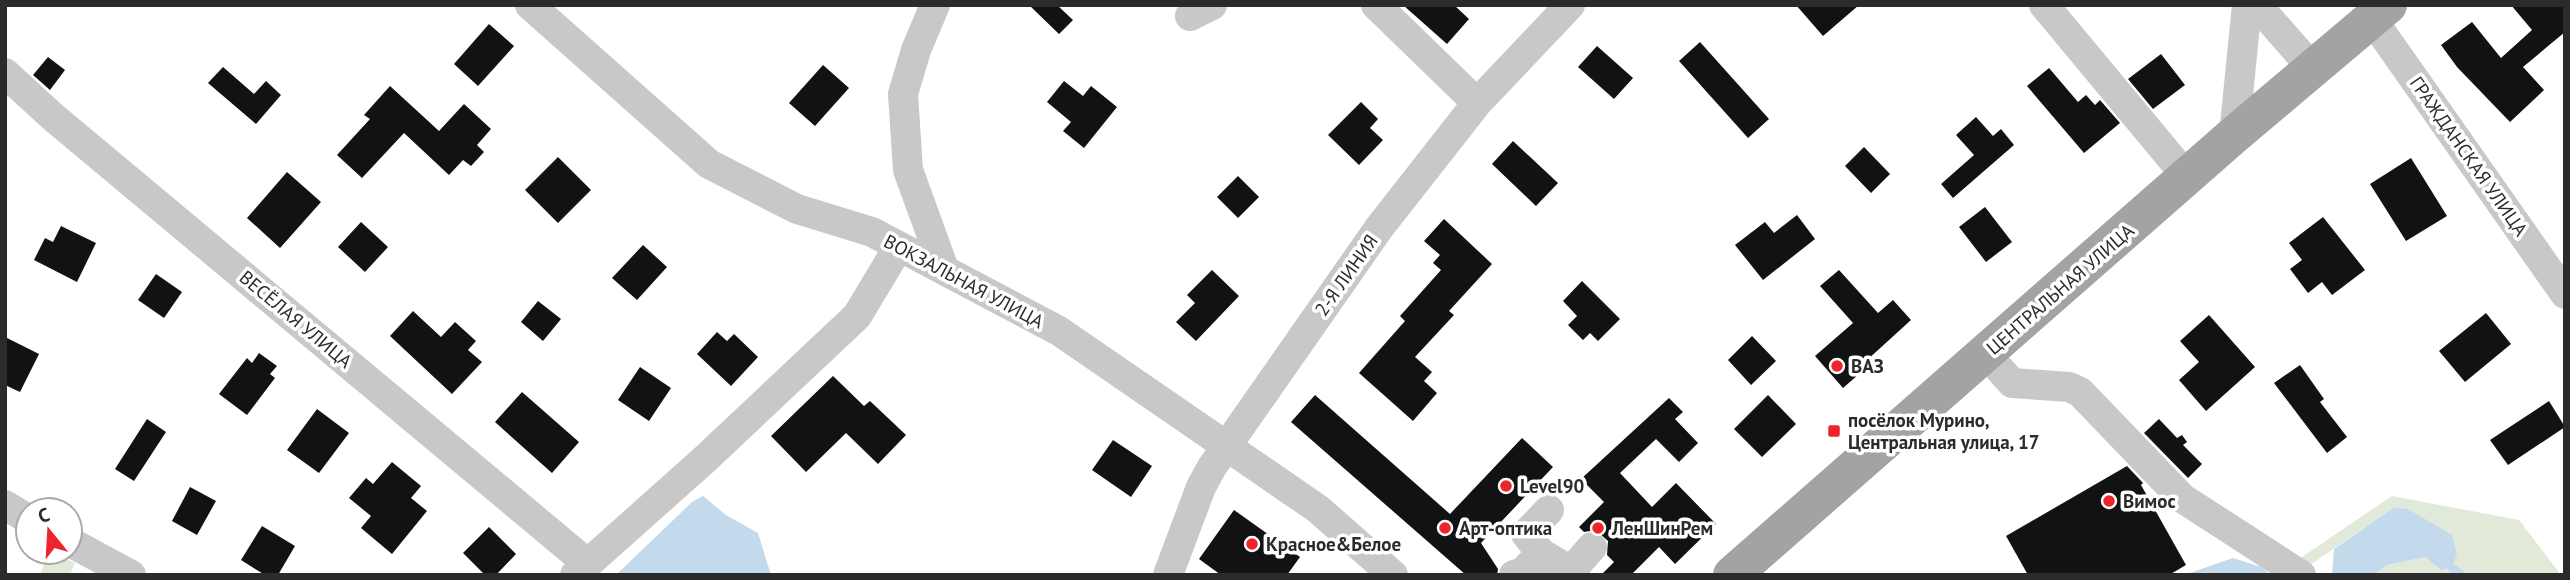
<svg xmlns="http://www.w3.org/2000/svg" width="2570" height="580" font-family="'PT Sans',sans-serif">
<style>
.green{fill:#e1ead8}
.water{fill:#c2daec}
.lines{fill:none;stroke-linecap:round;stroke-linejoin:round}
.stream{stroke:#c2daec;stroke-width:8}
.building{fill:#121212}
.minor{stroke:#c8c8c8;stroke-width:30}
.major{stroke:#a3a3a3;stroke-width:38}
.poi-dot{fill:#ec242e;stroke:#fff;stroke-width:2.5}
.labels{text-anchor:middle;stroke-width:7;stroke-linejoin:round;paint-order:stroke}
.street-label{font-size:19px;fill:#2b2b2b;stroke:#fff}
.poi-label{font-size:19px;font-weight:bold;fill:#2b2b2b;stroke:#fff;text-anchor:start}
</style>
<rect width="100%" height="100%" fill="#fff"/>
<path class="green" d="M2392 496 2519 520 2561 575H2374L2387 565 2425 557 2441 570 2393 508 2307 567 2299 559Z
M49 552 75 563 70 575H40Z"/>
<path class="water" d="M703 496 726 515 758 533 771 575H616L692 502Z
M2393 508 2408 509 2452 535 2457 555 2451 567 2441 570 2425 557 2387 565 2374 575H2332L2334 549Z
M2233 558 2261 567 2271 575H2184Z"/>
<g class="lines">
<path class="stream" d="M2451 567 2462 575"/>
</g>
<path class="building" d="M1029 5H1057L1073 20 1059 34Z
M1403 5H1454L1469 19 1447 44Z
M1796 5H1859L1823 36Z
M2511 5H2565V32L2523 67 2544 90 2510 122 2457 67 2441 45 2472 22 2501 58 2532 30Z
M489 24 514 46 478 86 454 64Z
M1700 42 1769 119 1748 138 1679 61Z
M1597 46 1633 78 1614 99 1578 67Z
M2161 54 2185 85 2153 109 2128 79Z
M48 57 65 70 50 90 33 75Z
M823 65 849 88 815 126 789 103Z
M223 67 254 94 266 81 281 95 256 124 208 83Z
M2049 68 2078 102 2086 95 2095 105 2100 100 2120 123 2084 153 2027 86Z
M1064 81 1083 96 1091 86 1117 107 1084 148 1063 131 1071 122 1047 102Z
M390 86 439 131 464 104 491 129 477 145 484 152 471 166 463 160 449 175 404 133 362 178 337 155 370 119 364 115Z
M1361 102 1378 119 1370 128 1383 140 1359 165 1328 135Z
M1976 117 1993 136 2001 129 2014 145 1953 198 1941 184 1974 155 1956 135Z
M1513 141 1558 183 1536 206 1492 164Z
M1864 147 1890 174 1871 193 1845 166Z
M558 157 591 190 558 223 525 190Z
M2411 158 2447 216 2406 241 2370 184Z
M287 172 321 202 280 248 247 218Z
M1238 176 1259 197 1238 218 1217 197Z
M1985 207 2012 242 1986 262 1959 227Z
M1797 215 1815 239 1763 280 1735 245 1765 222 1774 233Z
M2323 217 2365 270 2332 295 2322 282 2308 293 2290 269 2302 260 2289 243Z
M1444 219 1492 264 1449 311 1454 315 1415 357 1432 372 1424 381 1437 393 1413 421 1359 373 1405 321 1400 316 1441 270 1433 263 1440 255 1424 241Z
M361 222 388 247 365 272 338 247Z
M61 226 96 243 77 282 34 260 45 238 53 242Z
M643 245 667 267 637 300 612 278Z
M1212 270 1239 296 1196 341 1176 322 1195 303 1187 295Z
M1839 270 1878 313 1893 300 1911 320 1855 371 1858 375 1843 388 1815 356 1853 323 1820 286Z
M156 274 182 292 164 318 138 300Z
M1582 281 1620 319 1598 341 1590 333 1583 340 1568 325 1577 316 1563 301Z
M538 301 561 319 543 341 521 322Z
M413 311 441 337 455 322 476 341 468 350 482 362 452 394 390 336Z
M2486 313 2511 344 2465 382 2439 351Z
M2209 315 2255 367 2206 411 2179 380 2199 362 2180 341Z
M717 332 727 341 734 334 758 357 731 386 697 354Z
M1752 336 1776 361 1751 385 1728 360Z
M5 337 39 354 20 392 5 385Z
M259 353 277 366 270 374 275 378 247 415 219 394 247 358 252 363Z
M2300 365 2324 399 2320 402 2347 437 2327 453 2274 383Z
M640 367 671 388 649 421 618 400Z
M833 376 864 406 870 401 906 435 878 464 846 433 806 472 771 436Z
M522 392 579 442 552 473 495 422Z
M1315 395 1450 514 1522 438 1553 467 1481 543 1498 569 1497 575H1466L1291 422Z
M1768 395 1796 424 1762 457 1734 429Z
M1669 398 1683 412 1675 419 1698 443 1679 462 1656 439 1620 473 1652 507 1676 483 1716 524 1675 564 1659 547 1631 575H1601L1614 562 1607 555 1608 541 1596 530 1584 532 1579 527 1604 502 1581 479Z
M2549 401 2565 427 2508 465 2490 440Z
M317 409 349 433 319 473 287 450Z
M147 419 166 432 134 481 115 469Z
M2159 419 2177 438 2182 435 2187 442 2183 445 2202 464 2188 478 2144 433Z
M1113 440 1152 466 1131 497 1092 470Z
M392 462 421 486 411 498 427 511 392 554 361 528 371 516 349 498 366 478 373 484Z
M2127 466 2143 483 2141 485 2186 565 2169 575H2028L2006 536Z
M190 487 216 501 197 535 172 521Z
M1234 510 1300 557 1287 575H1221L1199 559Z
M262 526 295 546 278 575H265L241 560Z
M489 527 516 554 496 575H485L463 553Z"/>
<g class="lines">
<path class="minor" d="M530 5 709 164 797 209 872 232 1059 331 1318 509 1393 575
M935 5 916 50 903 94 908 170 944 269
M1376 5 1477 103
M2044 5 2187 177
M2257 5 2313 69
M1190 16 1212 5
M2372 19 2565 294
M5 73 53 117 588 564
M2234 135 2247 5
M1986 354 2012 383 2069 387 2080 392 2182 498 2301 575
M5 505 28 519
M70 542 131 575
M1541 553 1571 571 1592 547
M575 575 704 460 857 316 899 246
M1168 575 1201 487 1212 467 1379 228 1477 103 1570 5
M1514 575 1523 572 1541 553 1526 534 1549 510"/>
<path class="major" d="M1732 575 2234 135 2388 5"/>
</g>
<g class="poi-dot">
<circle cx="1837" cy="366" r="7"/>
<rect x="1827" y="424" width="14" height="14" rx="3.5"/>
<circle cx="1506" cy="486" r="7"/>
<circle cx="2109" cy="501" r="7"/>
<circle cx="1445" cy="528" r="7"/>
<circle cx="1598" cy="528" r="7"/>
<circle cx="1252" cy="544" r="7"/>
</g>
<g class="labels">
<g class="street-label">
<text transform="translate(2469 156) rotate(55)" y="7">ГРАЖДАНСКАЯ УЛИЦА</text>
<text transform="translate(1346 275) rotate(-55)" y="7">2-Я ЛИНИЯ</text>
<text transform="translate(964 281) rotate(28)" y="7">ВОКЗАЛЬНАЯ УЛИЦА</text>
<text transform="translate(2060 289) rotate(-41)" y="7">ЦЕНТРАЛЬНАЯ УЛИЦА</text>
<text transform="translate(296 319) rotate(40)" y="7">ВЕСЁЛАЯ УЛИЦА</text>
</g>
<g class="poi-label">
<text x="1851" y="373">ВАЗ</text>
<text x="1848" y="427">посёлок Мурино,<tspan x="1848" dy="22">Центральная улица, 17</tspan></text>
<text x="1520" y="493">Level90</text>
<text x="2123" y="508">Вимос</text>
<text x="1459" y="535">Арт-оптика</text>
<text x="1612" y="535">ЛенШинРем</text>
<text x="1266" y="551">Красное&amp;Белое</text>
</g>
</g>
<rect width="2570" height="580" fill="none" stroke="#2b2b2b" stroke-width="14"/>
<g transform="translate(49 531) rotate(342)"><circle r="33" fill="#ffffff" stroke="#aaaaaa" stroke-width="2"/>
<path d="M0-5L12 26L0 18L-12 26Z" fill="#ec242e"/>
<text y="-10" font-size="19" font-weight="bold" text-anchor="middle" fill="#2b2b2b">С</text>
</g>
</svg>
